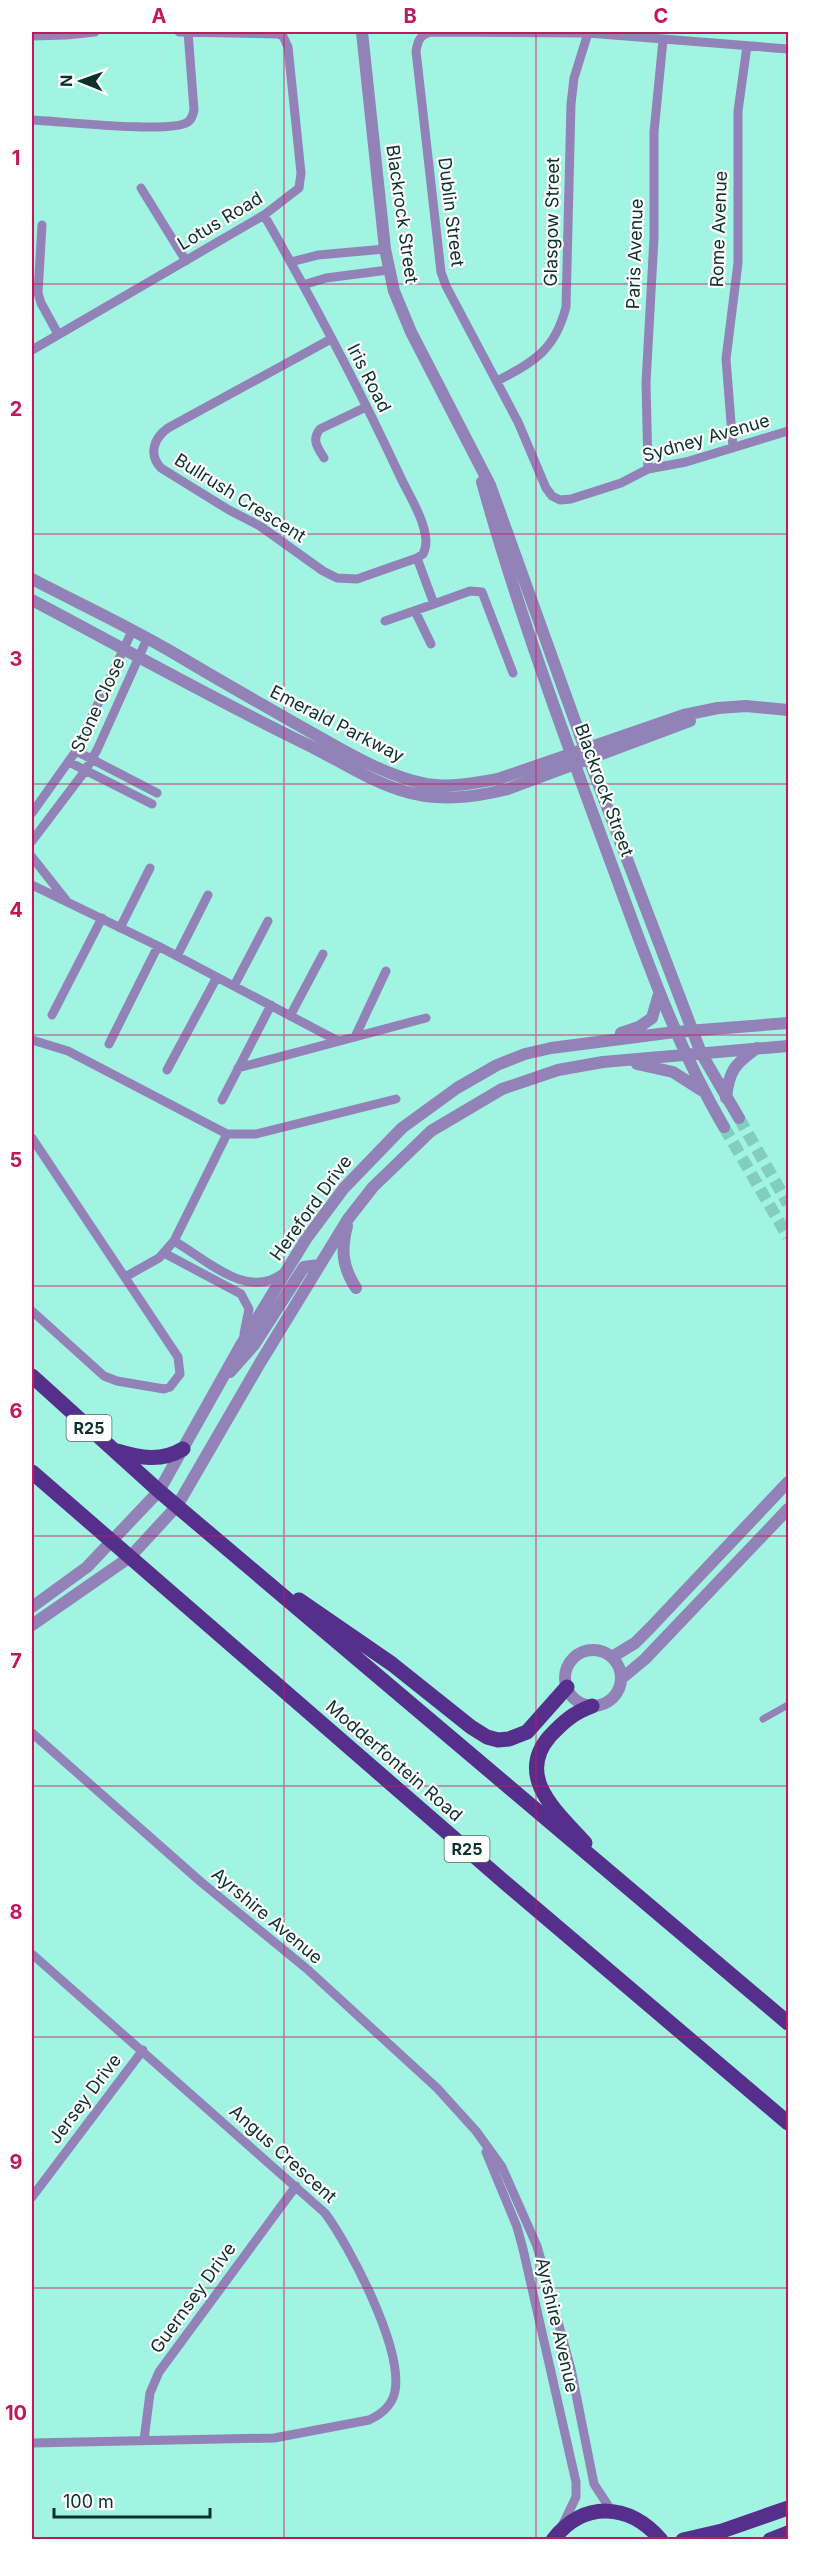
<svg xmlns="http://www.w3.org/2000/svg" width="820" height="2571" font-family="Inter,sans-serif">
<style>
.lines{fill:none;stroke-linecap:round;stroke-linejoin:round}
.tertiary-tunnel{stroke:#83cdbd;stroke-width:12;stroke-dasharray:12 6;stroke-linecap:butt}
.pedestrian{stroke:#9382b7;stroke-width:7}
.minor{stroke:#9382b7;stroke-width:9}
.tertiary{stroke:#9382b7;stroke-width:12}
.primary{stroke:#562e8c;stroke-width:15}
.grid{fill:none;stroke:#c2185b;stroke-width:1.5;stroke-opacity:0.55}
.labels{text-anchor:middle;stroke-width:4.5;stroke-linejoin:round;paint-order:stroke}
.shield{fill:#fff;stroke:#556e6a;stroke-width:1.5}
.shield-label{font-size:16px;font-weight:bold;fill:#0c302a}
.street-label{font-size:18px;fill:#0c302a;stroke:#fff}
.neatline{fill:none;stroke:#c2185b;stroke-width:2}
.grid-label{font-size:20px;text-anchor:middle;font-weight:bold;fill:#c2185b}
</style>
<rect width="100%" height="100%" fill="#a1f4e2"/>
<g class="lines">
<path class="tertiary-tunnel" d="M739 1118 788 1204
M724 1127 788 1237"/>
<path class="pedestrian" d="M763 1719 788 1705"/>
<path class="minor" d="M32 36 67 35 95 32
M788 49 588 33 431 32C420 35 418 40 416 51L441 272 446 286 518 422 546 488 552 496 560 500 571 499 621 483 648 469 686 462 788 431
M32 120C59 121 170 134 188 122 192 119 193 115 194 110L188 32
M141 188 186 261
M264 215C312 299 358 386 399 474 408 494 425 519 426 541 426 546 425 550 423 554L417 558 357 579 337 578 323 571 260 526 229 510 161 468C148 454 154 438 168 428L331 339
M42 225 38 293 41 303 58 334
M291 262 318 255 385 249
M303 285 326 278 388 270
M32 350 264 215 299 188 301 173 288 47 283 36 278 34 179 32
M497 381C535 361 555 350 566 307L571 104 574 78 588 33
M733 448 726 359 738 263V111L747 46
M324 458C318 448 311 440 320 429L366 407
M648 469 646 383 654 238V132L663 40
M417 558 434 604 470 591 482 592 513 673
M415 611 431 644
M385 621 434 604
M76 751 157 793
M69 762 152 804
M32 813 76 751 132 631
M32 841 85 771 97 750 147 639
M32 857 66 900
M32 885 158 946 338 1041
M120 928 150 868
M177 956 208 895
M234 986 268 921
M52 1015 102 918
M290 1016 323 954
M355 1037 386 971
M32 1040 68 1051 227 1134H256L396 1099
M109 1044 158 946
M238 1068 426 1018
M167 1070 217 977
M222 1100 271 1005
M32 1138 178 1357 180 1374 170 1387 164 1389 117 1381 104 1376 32 1311
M174 1241C206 1259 247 1301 283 1273
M164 1253 241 1294 249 1309 244 1334
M125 1277 159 1258 174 1241 227 1134
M32 1733 201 1882 307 1969 437 2088 476 2131 502 2167 537 2246 571 2369 594 2484 611 2510
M32 1954 325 2213C350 2247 403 2348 395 2391 392 2406 382 2414 369 2420L274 2438 32 2443
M486 2152 517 2227 523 2249 576 2482V2497L563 2524
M32 2197 143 2050
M144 2440 150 2393 159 2372 296 2186"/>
<path class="tertiary" d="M362 32 385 249 394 291 411 332 490 485 585 749 701 1053 739 1118
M482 482C517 608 562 730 607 852 642 946 673 1040 724 1127
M32 579C80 604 130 627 177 655 222 682 268 708 314 734 350 754 386 776 426 784 449 788 475 783 498 779L684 715 718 708 746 706 788 710
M32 600C123 648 213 699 306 744 337 759 368 780 400 790 436 802 472 798 508 789L690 721
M621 1033 639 1027 652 1018 659 994
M637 1064 673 1072 701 1090
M726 1098C729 1070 735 1064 757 1048
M347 1226C341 1249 342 1267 356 1288
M230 1372 254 1345 304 1267 319 1265
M32 1607 87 1567 159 1491 241 1345 306 1239 344 1188 402 1128 457 1088 497 1065 525 1054 551 1048 675 1032 788 1023
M32 1625 130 1557 177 1506 260 1363 348 1219 373 1187 431 1131 502 1089 558 1070 603 1062 788 1046
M565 1678a28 28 0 1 1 56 0a28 28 0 1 1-56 0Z
M612 1657 635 1643 651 1627 788 1482
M621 1679 645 1659 788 1509"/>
<path class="primary" d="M32 1376 159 1491 788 2023
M117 1451C140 1458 161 1462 183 1449
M32 1472 509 1886 788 2123
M299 1600 392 1664 471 1727 487 1737 498 1740 509 1739 527 1732 567 1687
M585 1843C558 1813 514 1777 550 1736 563 1722 573 1713 592 1706
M553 2540C583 2500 630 2503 661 2540
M683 2540 722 2531 788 2508
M770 2540 788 2533"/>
</g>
<path class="grid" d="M284 32V2540M536 32V2540M32 284H788M32 534H788M32 784H788M32 1035H788M32 1286H788M32 1536H788M32 1786H788M32 2037H788M32 2288H788"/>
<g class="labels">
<g class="shield">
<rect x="66.5" y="1415" width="45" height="26" rx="4.5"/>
<rect x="444.5" y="1836" width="45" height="26" rx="4.5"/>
</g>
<g class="shield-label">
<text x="89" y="1434">R25</text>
<text x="467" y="1855">R25</text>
</g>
<g class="street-label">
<text transform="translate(451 212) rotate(83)" y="6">Dublin Street</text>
<text transform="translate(402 214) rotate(82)" y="6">Blackrock Street</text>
<text transform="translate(220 221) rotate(-31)" y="6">Lotus Road</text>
<text transform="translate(552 222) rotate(-89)" y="6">Glasgow Street</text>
<text transform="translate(719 229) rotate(-88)" y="6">Rome Avenue</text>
<text transform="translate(635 254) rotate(-88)" y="6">Paris Avenue</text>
<text transform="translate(369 378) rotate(63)" y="6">Iris Road</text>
<text transform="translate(706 438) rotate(-16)" y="6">Sydney Avenue</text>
<text transform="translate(240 498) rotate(32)" y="6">Bullrush Crescent</text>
<text transform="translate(98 705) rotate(-65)" y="6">Stone Close</text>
<text transform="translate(337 724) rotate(27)" y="6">Emerald Parkway</text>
<text transform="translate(604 790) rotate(70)" y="6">Blackrock Street</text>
<text transform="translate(311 1208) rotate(-54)" y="6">Hereford Drive</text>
<text transform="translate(394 1761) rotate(41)" y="6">Modderfontein Road</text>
<text transform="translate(267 1916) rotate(40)" y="6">Ayrshire Avenue</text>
<text transform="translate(85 2099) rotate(-53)" y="6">Jersey Drive</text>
<text transform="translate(283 2154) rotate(42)" y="6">Angus Crescent</text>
<text transform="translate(193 2298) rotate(-54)" y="6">Guernsey Drive</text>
<text transform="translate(557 2325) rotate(77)" y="6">Ayrshire Avenue</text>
</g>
</g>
<rect width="820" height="2571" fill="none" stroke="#ffffff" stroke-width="66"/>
<g transform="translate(81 81) rotate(271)" stroke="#ffffff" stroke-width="4.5" paint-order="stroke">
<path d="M0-4.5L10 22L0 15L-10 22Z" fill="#0c302a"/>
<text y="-9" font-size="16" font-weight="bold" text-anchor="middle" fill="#0c302a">N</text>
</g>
<path d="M54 2508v9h156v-9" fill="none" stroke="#0c302a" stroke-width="3"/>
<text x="63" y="2508" font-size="18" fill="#0c302a" stroke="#ffffff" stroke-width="4.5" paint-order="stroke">100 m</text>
<rect x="33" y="33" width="754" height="2505" class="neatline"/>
<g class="grid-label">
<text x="159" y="23">A</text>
<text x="410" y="23">B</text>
<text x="661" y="23">C</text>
<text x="16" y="165">1</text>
<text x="16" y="416">2</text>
<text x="16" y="666">3</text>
<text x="16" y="917">4</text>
<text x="16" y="1167">5</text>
<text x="16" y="1418">6</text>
<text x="16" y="1668">7</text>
<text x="16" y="1919">8</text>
<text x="16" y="2169">9</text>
<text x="16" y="2420">10</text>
</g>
</svg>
